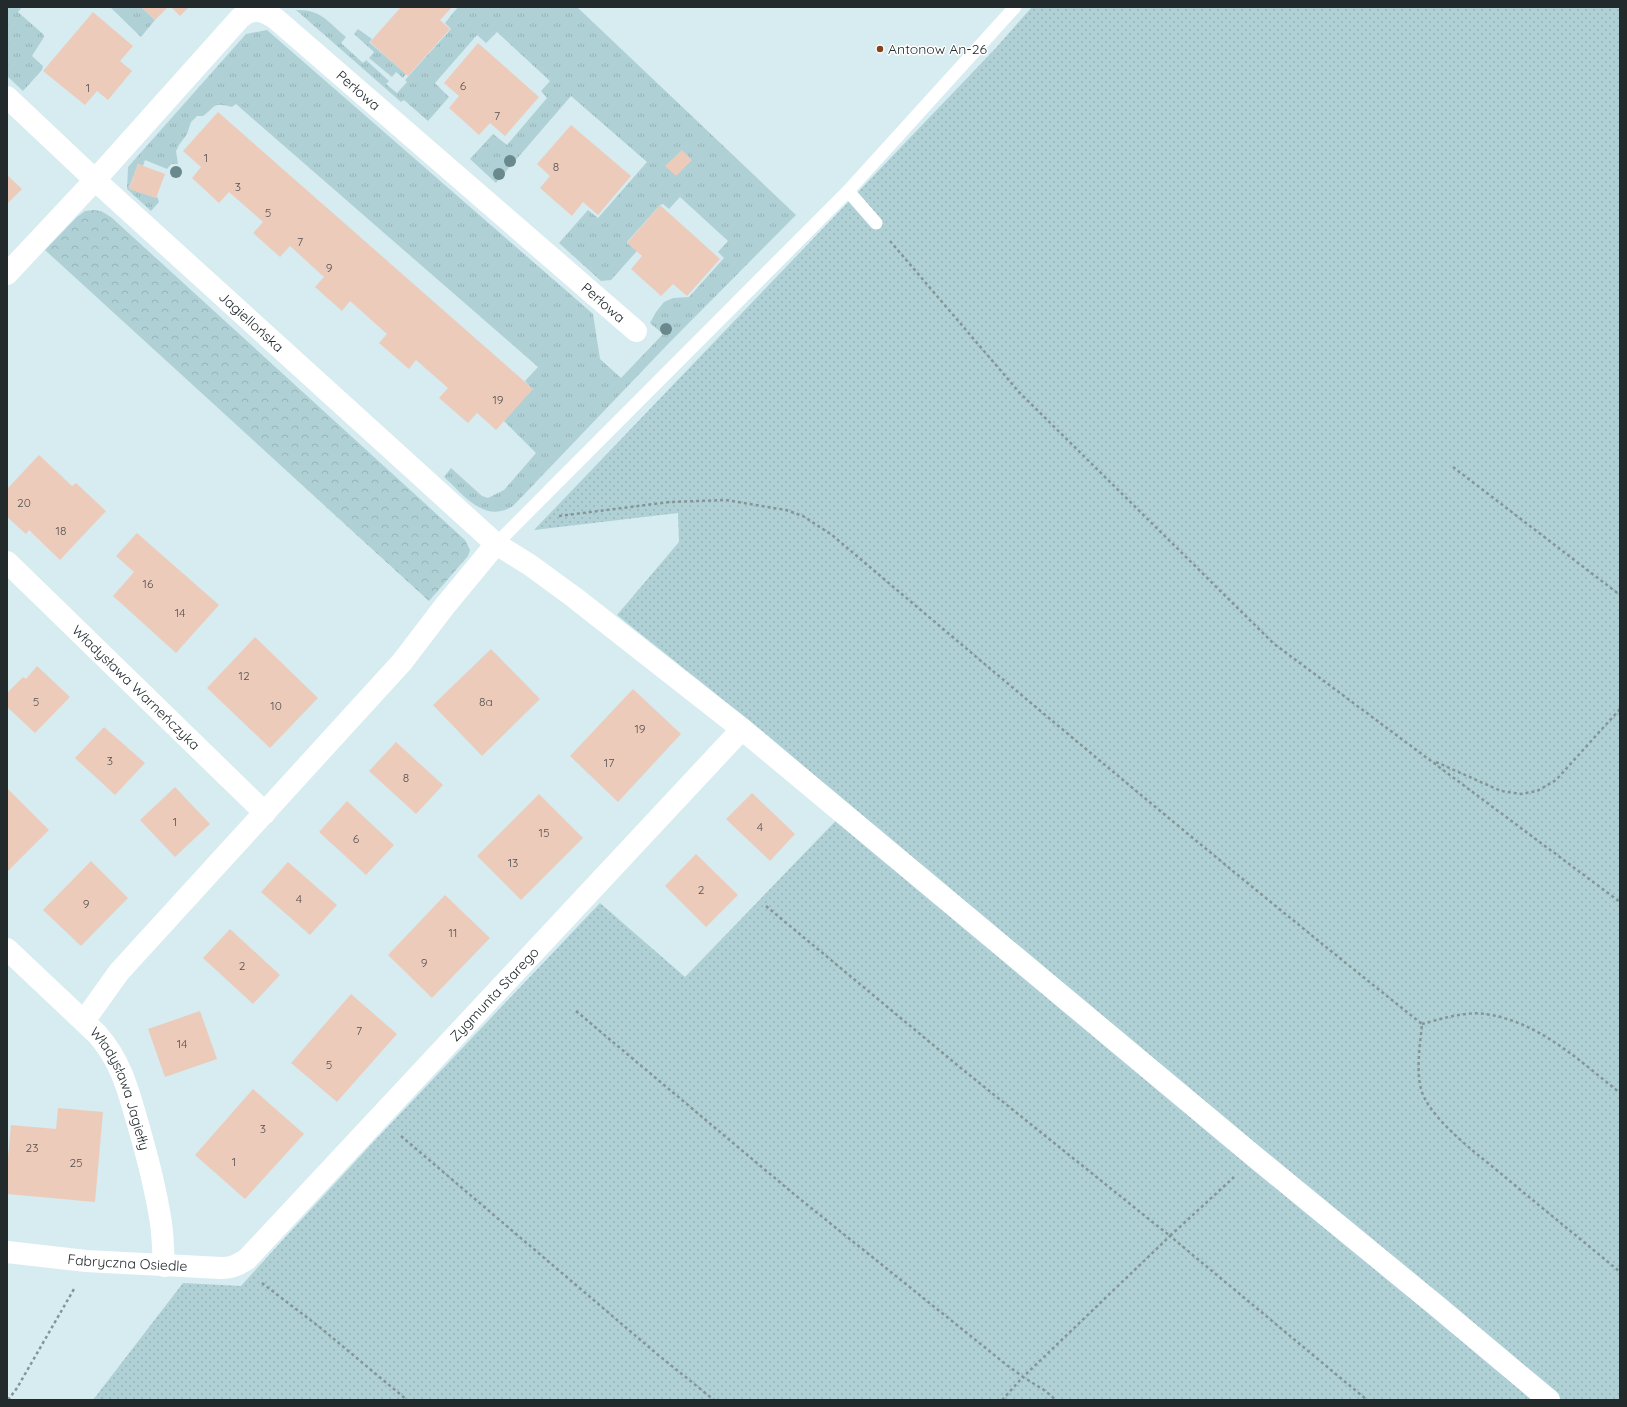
<svg xmlns="http://www.w3.org/2000/svg" width="1627" height="1407" font-family="Quicksand,sans-serif">
<style>
.grass{fill:url(#grass-tufts)}
.forest{fill:url(#forest-crowns)}
.garden{fill:url(#garden-dots)}
.building{fill:#edcbbb}
.lines{fill:none;stroke-linecap:round;stroke-linejoin:round}
.path{stroke:#859497;stroke-width:2.5;stroke-dasharray:3 3;stroke-linecap:butt}
.lane{stroke:#fff;stroke-width:13}
.street{stroke:#fff;stroke-width:22}
.tree{fill:#69898e}
.poi-dot{fill:#87421a;stroke:#fff;stroke-width:1.5}
.labels{text-anchor:middle;stroke-width:3;stroke-linejoin:round;paint-order:stroke}
.number-label{font-size:12px;fill:#555250}
.poi-label{font-size:14px;fill:#222a2c;stroke:#fff;text-anchor:start}
.street-label{font-size:14px;fill:#222a2c;stroke:#fff}
</style>
<defs>
<pattern id="grass-tufts" width="24" height="20" patternUnits="userSpaceOnUse"><rect width="24" height="20" fill="#afd1d6"/><path d="M3 7l-1-3M5 7V3M7 7l1-3M15 17l-1-3M17 17v-4M19 17l1-3" fill="none" stroke="#96b4b8"/></pattern>
<pattern id="forest-crowns" width="20" height="18" patternUnits="userSpaceOnUse"><rect width="20" height="18" fill="#afd1d6"/><path d="M2 6a3 3 0 1 1 6 0M12 15a3 3 0 1 1 6 0" fill="none" stroke="#96b4b8"/></pattern>
<pattern id="garden-dots" width="8" height="8" patternUnits="userSpaceOnUse"><rect width="8" height="8" fill="#afd1d6"/><path d="M2 2h.1M6 6h.1" fill="none" stroke="#96b4b8" stroke-width="1.8" stroke-linecap="round"/></pattern>
</defs>
<rect width="100%" height="100%" fill="#d6ecf0"/>
<path class="grass" d="M7 7H22L18 12 43 34 44 37 32 56 43 66 42 70 23 91 7 76Z
M110 7H141L155 20 141 37Z
M458 7H577L796 215 670 342 513 506C484 524 464 495 444 477L451 468 482 496 488 498 504 490 536 453 504 421 532 389 525 381 538 367 236 104 232 107C213 102 217 105 203 116H197L191 122 187 134 179 145 176 151 178 164H171L167 169 145 160 143 166 138 164 129 188 156 198 157 196 159 202 151 211 127 189 128 167 246 34 267 30 593 314 600 359 621 378 663 334 650 323 656 312 664 302 673 298 689 297 724 258 718 252 728 241 680 197 669 209 663 204 660 205 627 242 637 251 611 280 601 281 559 243 588 210 598 218 647 162 571 96 496 183 470 159 493 134 507 145 547 98 541 91 550 81 497 32 486 43 477 35 435 83 449 97 428 121 404 100 401 102 296 10C321 9 328 22 346 37L341 43 363 63 366 60 389 81 386 84 397 93 407 82 405 80 451 29 445 23Z
M358 29 372 39 369 42 406 74 403 78 396 72 392 77 369 58 374 52 354 34Z"/>
<path class="forest" d="M93 210 101 211 111 217 465 540 470 550 468 556 429 601 45 250 77 217 85 211Z"/>
<path class="garden" d="M1032 7H1620V1400H93L183 1283 241 1286C358 1156 480 1030 600 903L685 977 850 806 761 730 617 615 679 542 678 513 534 530 994 50Z"/>
<path class="building" d="M141 7H168L155 20Z
M171 7H189L180 16Z
M401 7H452L440 20 450 29 408 76 370 42Z
M93 12 133 46 120 61 132 71 108 100 97 91 85 105 43 71Z
M478 43 539 97 505 136 490 123 479 135 449 108 459 96 444 83Z
M218 112 533 389 496 430 477 413 468 423 439 398 448 388 416 360 409 369 379 343 387 334 350 301 342 311 315 287 324 277 290 246 280 257 253 233 263 222 229 192 219 203 192 178 201 167 183 151Z
M571 125 631 176 598 215 583 202 572 216 540 188 550 176 537 164Z
M682 150 692 160 676 176 665 166Z
M138 164 165 174 156 198 129 189Z
M7 175 22 189 7 204Z
M660 205 720 259 687 296 673 284 661 296 631 269 642 256 627 243Z
M39 455 72 486 76 483 106 511 60 560 29 530 26 534 7 517V489Z
M137 533 219 605 176 653 113 596 134 572 116 556Z
M255 637 318 698 270 748 207 688Z
M491 649 540 699 482 756 433 705Z
M37 666 70 697 35 733 7 707V693L23 677 26 679Z
M633 689 681 734 618 802 570 756Z
M104 727 145 763 115 795 75 758Z
M396 742 443 785 416 814 369 771Z
M175 787 210 824 175 857 140 820Z
M8 789 49 830 7 872V790Z
M752 793 795 834 770 861 726 819Z
M539 794 583 838 521 900 477 856Z
M347 801 394 845 366 875 319 832Z
M696 854 738 895 706 927 665 886Z
M91 861 128 898 81 946 43 910Z
M288 862 337 905 310 935 261 892Z
M445 895 490 938 432 998 388 955Z
M230 929 280 975 253 1004 203 958Z
M351 994 397 1034 337 1102 291 1063Z
M200 1011 217 1059 165 1077 148 1029Z
M253 1089 304 1134 245 1199 195 1155Z
M58 1108 103 1112 95 1202 7 1194V1168L11 1125 56 1129Z"/>
<g class="lines">
<path class="path" d="M890 241 1019 392 1273 643 1620 902
M1453 467 1620 595
M559 516 670 502 726 500 786 510 803 516 832 535C1027 700 1222 865 1422 1024 1420 1046 1414 1079 1425 1099 1440 1127 1480 1156 1505 1177 1543 1209 1582 1240 1620 1272
M1436 762 1501 791 1521 794 1537 791 1556 780 1620 709
M766 906 962 1069 1170 1236 1234 1177
M576 1011 795 1195 1003 1362 1023 1377 1170 1236 1367 1400
M1422 1024C1441 1019 1465 1011 1485 1014 1538 1021 1580 1061 1620 1093
M401 1136 657 1354 714 1400
M262 1283 322 1329 407 1400
M8 1400 17 1388 74 1289
M1002 1400 1023 1377 1044 1390 1056 1400"/>
<path class="lane" d="M848 191 876 223
M496 544 848 191 1015 7"/>
<g class="street">
<path id="s1" d="M7 97 95 180 496 544 530 565 575 598 742 729 1255 1157 1438 1307 1549 1400"/>
<path id="s2" d="M7 274 95 180 240 18C252 7 264 10 276 19L636 331"/>
<path id="s3" d="M7 562 265 813"/>
<path id="s4" d="M7 949 97 1034C122 1062 129 1093 139 1128 148 1159 156 1191 161 1223 163 1237 163 1251 164 1266"/>
<path d="M84 1021 119 972 402 662 444 607 496 544"/>
<path id="s5" d="M7 1252 86 1261 221 1268C232 1268 238 1265 247 1259L742 729"/>
</g>
</g>
<g class="tree">
<circle cx="510" cy="161" r="6"/>
<circle cx="176" cy="172" r="6"/>
<circle cx="499" cy="174" r="6"/>
<circle cx="666" cy="329" r="6"/>
</g>
<circle class="poi-dot" cx="880" cy="49" r="4"/>
<g class="labels">
<g class="number-label">
<text x="463" y="90">6</text>
<text x="88" y="92">1</text>
<text x="497" y="120">7</text>
<text x="206" y="162">1</text>
<text x="556" y="171">8</text>
<text x="238" y="191">3</text>
<text x="268" y="217">5</text>
<text x="300" y="246">7</text>
<text x="329" y="272">9</text>
<text x="498" y="404">19</text>
<text x="24" y="507">20</text>
<text x="61" y="535">18</text>
<text x="148" y="588">16</text>
<text x="180" y="617">14</text>
<text x="244" y="680">12</text>
<text x="36" y="706">5</text>
<text x="486" y="706">8a</text>
<text x="276" y="710">10</text>
<text x="640" y="733">19</text>
<text x="110" y="765">3</text>
<text x="609" y="767">17</text>
<text x="406" y="782">8</text>
<text x="175" y="826">1</text>
<text x="760" y="831">4</text>
<text x="544" y="837">15</text>
<text x="356" y="843">6</text>
<text x="513" y="867">13</text>
<text x="701" y="894">2</text>
<text x="299" y="903">4</text>
<text x="86" y="908">9</text>
<text x="453" y="937">11</text>
<text x="424" y="967">9</text>
<text x="242" y="970">2</text>
<text x="359" y="1035">7</text>
<text x="182" y="1048">14</text>
<text x="329" y="1069">5</text>
<text x="263" y="1133">3</text>
<text x="32" y="1152">23</text>
<text x="234" y="1166">1</text>
<text x="76" y="1167">25</text>
</g>
<g class="poi-label">
<text x="888" y="54">Antonow An-26</text>
</g>
<g class="street-label">
<text dy="5" stroke="none"><textPath href="#s2" startOffset="495">Perłowa</textPath></text>
<text dy="5" stroke="none"><textPath href="#s2" startOffset="819">Perłowa</textPath></text>
<text dy="5" stroke="none"><textPath href="#s1" startOffset="332">Jagiellońska</textPath></text>
<text dy="5" stroke="none"><textPath href="#s3" startOffset="180">Władysława Warneńczyka</textPath></text>
<text dy="5" stroke="none"><textPath href="#s5" startOffset="605">Zygmunta Starego</textPath></text>
<text dy="5" stroke="none"><textPath href="#s4" startOffset="184">Władysława Jagiełły</textPath></text>
<text dy="5" stroke="none"><textPath href="#s5" startOffset="121">Fabryczna Osiedle</textPath></text>
</g>
</g>
<rect width="1627" height="1407" fill="none" stroke="#222a2c" stroke-width="16"/>
</svg>
